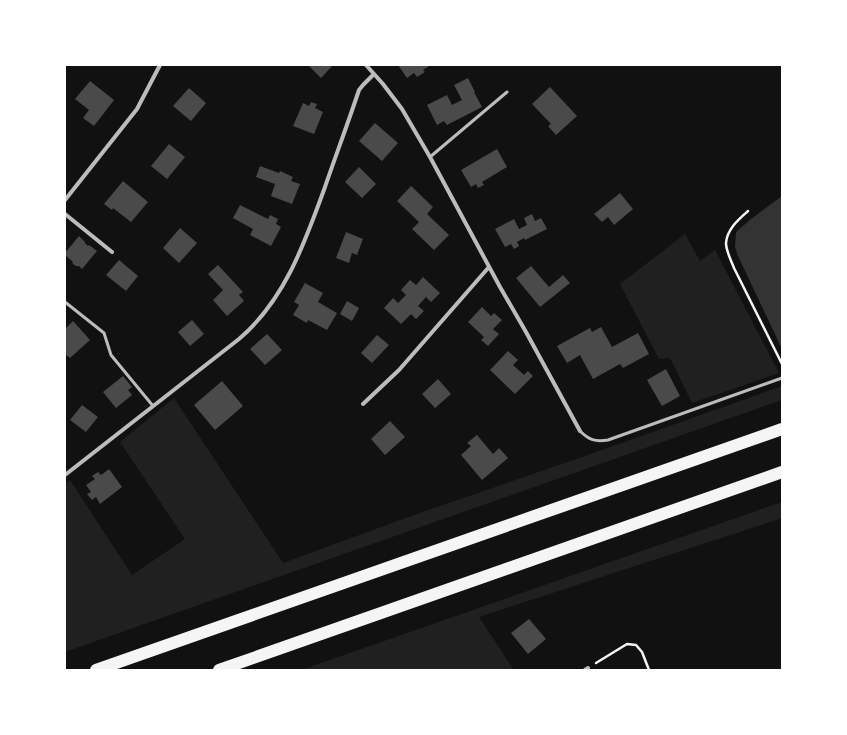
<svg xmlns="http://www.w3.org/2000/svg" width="847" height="735" font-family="Commissioner,sans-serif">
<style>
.green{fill:#202020}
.water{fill:#333}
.building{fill:#4a4a4a}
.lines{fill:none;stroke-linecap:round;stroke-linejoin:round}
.path{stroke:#f5f5f5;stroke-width:2.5}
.service{stroke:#bcbcbc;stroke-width:3}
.minor{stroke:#bcbcbc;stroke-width:4}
.motorway{stroke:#f5f5f5;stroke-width:12}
</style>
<rect width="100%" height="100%" fill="#111"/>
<path class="green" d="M685 234 700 261 715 250 779 373 692 403 670 358 659 359 620 284Z
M782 386V400L65 652V484L70 480 132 575 185 539 120 442 174 398 283 563 414 515 585 456Z
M782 502V518L479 617 514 670H301Z"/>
<path class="water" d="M782 196V349L738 256 735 247 736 232 751 219Z"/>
<path class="building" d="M308 65H333L321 78Z
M398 65H431L423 70 425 72 417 77 414 73 407 78Z
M468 78 475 92H474L482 107 447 125 444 121 437 125 427 105 447 95 452 105 462 100 454 85Z
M90 81 114 100 94 126 83 118 89 110 75 99Z
M550 87 577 116 556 135 548 126 551 124 532 104Z
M189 88 206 103 191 121 173 106Z
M311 102 317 104 315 108 323 112 314 134 293 126 303 103 309 106Z
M375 123 398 143 382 161 359 141Z
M169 144 185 157 167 179 151 166Z
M497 149 507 167 482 182 484 185 478 188 476 184 471 187 461 170Z
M260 166 279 173 280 171 293 177 291 181 300 184 292 204 271 196 275 184 256 177Z
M359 167 376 184 362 198 345 182Z
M123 181 148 202 131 222 113 208 112 210 104 204Z
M411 186 433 207 427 214 449 235 434 250 412 229 419 222 397 201Z
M620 193 633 209 614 225 608 217 602 222 594 214Z
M240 205 268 219 270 215 278 219 276 224 281 227 271 246 250 235 253 229 233 218Z
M532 214 535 221 541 218 547 229 525 240 524 238 517 242 519 246 514 249 511 244 505 247 495 229 514 219 519 229 527 225 524 218Z
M180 228 197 243 179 263 163 248Z
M346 232 363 239 357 255 352 253 349 263 336 258Z
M79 236 84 241 85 243 88 246 89 245 97 251 82 269 79 266H76L73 264 72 261 65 255V253Z
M119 260 138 276 126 291 106 275Z
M218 265 243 292 239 295 244 301 227 316 213 300 223 290 208 274Z
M531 266 549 287 563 275 570 283 540 307 516 278Z
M423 277 440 293 431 302 426 297 418 306 424 311 416 319 411 314 401 324 384 308 393 298 398 303 406 295 401 290 410 280 416 285Z
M305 283 323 293 318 302 337 313 327 330 308 320 307 323 293 315 299 305 294 302Z
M347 301 359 308 352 321 340 314Z
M482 307 491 316 494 313 502 320 493 329 499 334 488 346 481 340 484 337 468 322Z
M192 320 204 334 190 346 178 332Z
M73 321 90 340 70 358 65 354V329Z
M601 327 612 347 638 333 649 354 623 368 620 364 593 379 580 355 567 363 557 346 590 328 592 332Z
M267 334 282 350 265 365 250 349Z
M377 335 389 345 372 363 361 353Z
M508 351 518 360 513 365 524 375 528 371 533 376 515 394 490 370Z
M666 369 680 396 662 406 647 380Z
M123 376 132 387 128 390 132 395 116 408 103 392Z
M438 379 451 394 435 408 422 394Z
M222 381 243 406 215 430 194 405Z
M82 405 98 417 86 432 70 420Z
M390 421 405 437 385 455 371 439Z
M477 435 493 454 499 448 508 458 482 480 461 455 471 446 467 443Z
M109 469 122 487 100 504 96 497 92 500 87 494 91 492 86 485 95 479 92 476 98 472 101 475Z
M529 619 546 639 528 654 511 633Z"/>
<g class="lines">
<path class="path" d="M748 211C739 219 727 229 726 243 726 251 731 260 734 268L782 364
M596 663 627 644 636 645 642 652 649 670"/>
<path class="service" d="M430 157 507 92
M65 302 104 333 111 355 153 406
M580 431C589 440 595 442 608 440L782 378"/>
<path class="minor" d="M366 65 383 84 402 109 430 157 500 287 526 332 580 431
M65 200 137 109 160 65
M65 214 112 252
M363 404 399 370 489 267
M65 475 239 339C285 300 305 242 325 187 336 155 348 123 359 90L363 85 374 74
M585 670 588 668"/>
<path class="motorway" d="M96 670 782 429
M219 670 782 472"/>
</g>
<rect width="847" height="735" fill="none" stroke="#ffffff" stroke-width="132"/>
</svg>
